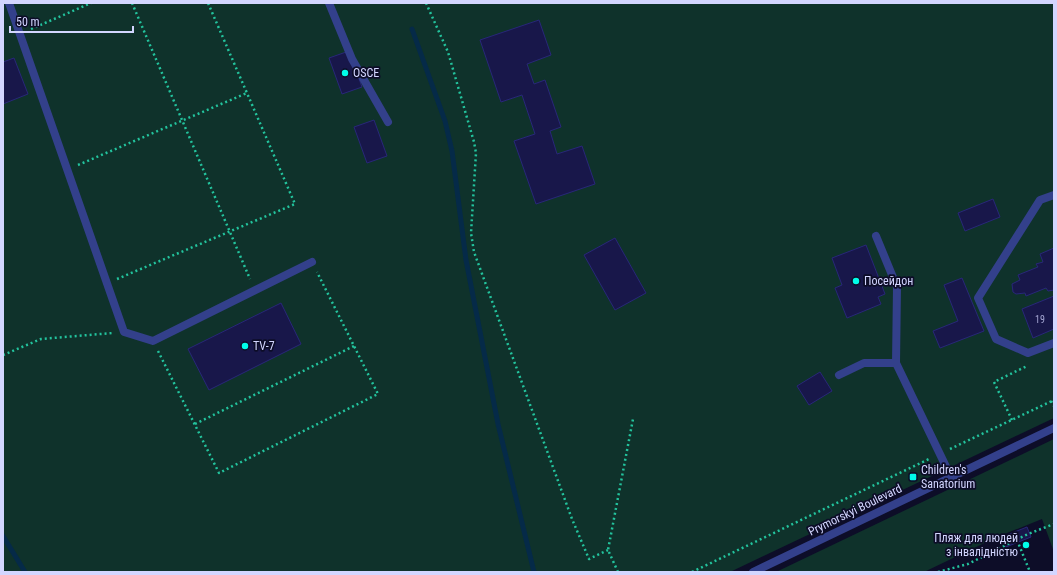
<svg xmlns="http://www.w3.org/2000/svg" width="1057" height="575" font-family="'Roboto Condensed',sans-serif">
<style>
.green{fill:#0f322b}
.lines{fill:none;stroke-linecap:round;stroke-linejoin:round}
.stream{stroke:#052a48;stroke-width:5}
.building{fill:#18174a;stroke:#282779}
.path{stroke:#23c39d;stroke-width:2.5;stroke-dasharray:2 3;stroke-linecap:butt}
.service{stroke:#33408b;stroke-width:8}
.tertiary{stroke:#33408b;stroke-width:8}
.poi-dot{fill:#00feea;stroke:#0d0d28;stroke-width:1.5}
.labels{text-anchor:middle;stroke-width:3.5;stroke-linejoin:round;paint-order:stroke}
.number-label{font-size:10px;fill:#a4a6d2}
.poi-label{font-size:12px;fill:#d3d6ff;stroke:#0d0d28;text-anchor:start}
.street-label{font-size:12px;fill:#d3d6ff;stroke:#0d0d28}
</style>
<rect width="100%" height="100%" fill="#0d0d28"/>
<path class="green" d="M3 3H1054V418L730 572H3Z
M1054 439V552L1042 519 997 537 924 572H776Z"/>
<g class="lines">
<path class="stream" d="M412 29 445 121 452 151 466 260 498 424 534 572
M3 536 25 572"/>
</g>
<path class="building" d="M539 20 551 55 527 64 534 84 545 80 561 127 550 131 557 154 582 146 595 184 536 204 514 141 535 134 522 95 501 102 480 40Z
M349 51 362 87 342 94 329 58Z
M14 58 28 94 3 104V62Z
M374 120 387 156 367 163 354 127Z
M993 199 1000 217 965 231 958 213Z
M615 238 646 293 615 310 584 255Z
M866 245 885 294 878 297 881 304 847 318 835 288 842 285 832 258Z
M1054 248V290L1048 291 1046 288 1026 296 1025 293 1016 294 1013 292 1012 284 1020 280 1018 275 1038 267 1036 264 1043 262 1040 254Z
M962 278 984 331 940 348 933 331 958 321 944 285Z
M1054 296V329L1033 338 1022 309Z
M281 303 301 344 209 390 188 349Z
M820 372 832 391 809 405 797 386Z
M1027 527 1031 537 1006 547 1002 537Z"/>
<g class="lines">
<path class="path" d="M132 3 250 279
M426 3 448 52 474 142 476 153 471 233 474 252 572 519 589 559 608 550
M31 29 91 3
M78 165 247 93
M117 279 295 204 208 3
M158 351 219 473 378 394 317 272
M3 355 41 339 113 333
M1051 401 1054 406
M1012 420 994 382 1027 366
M195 424 354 346
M950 449 1054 400
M1017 540 1030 572
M618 572 608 550 633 419
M692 572 929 459
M938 572 968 564 1028 534 1054 524"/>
<path class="service" d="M9 3 124 332 153 341 312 262
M329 3 352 59 388 122
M1054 195 1040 200 978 298 996 339 1028 353 1054 343
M876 236 897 287 896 363 951 477
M839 375 864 363H896"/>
<path class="tertiary" d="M753 572 1054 428"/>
</g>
<g class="poi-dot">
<circle cx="345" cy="73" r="4"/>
<circle cx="856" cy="281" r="4"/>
<circle cx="245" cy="346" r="4"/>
<rect x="909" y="473" width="8" height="8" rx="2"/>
<circle cx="1026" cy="545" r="4"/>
</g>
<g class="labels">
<g class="number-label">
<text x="1040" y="323">19</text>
</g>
<g class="poi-label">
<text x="353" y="77">OSCE</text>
<text x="864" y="285">Посейдон</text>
<text x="253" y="350">TV-7</text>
<text x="921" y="474">Children's<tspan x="921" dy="14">Sanatorium</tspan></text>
<text x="1018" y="542" text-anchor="end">Пляж для людей<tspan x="1018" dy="14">з інвалідністю</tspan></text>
</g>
<g class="street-label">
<text transform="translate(855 510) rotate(-26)" y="4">Prymorskyi Boulevard</text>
</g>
</g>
<rect width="1057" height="575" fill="none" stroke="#d3d6ff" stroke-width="8"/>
<path d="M10 26v6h123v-6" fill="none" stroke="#d3d6ff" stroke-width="2"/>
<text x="16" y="26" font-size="12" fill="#d3d6ff" stroke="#0d0d28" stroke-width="3" paint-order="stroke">50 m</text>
</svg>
